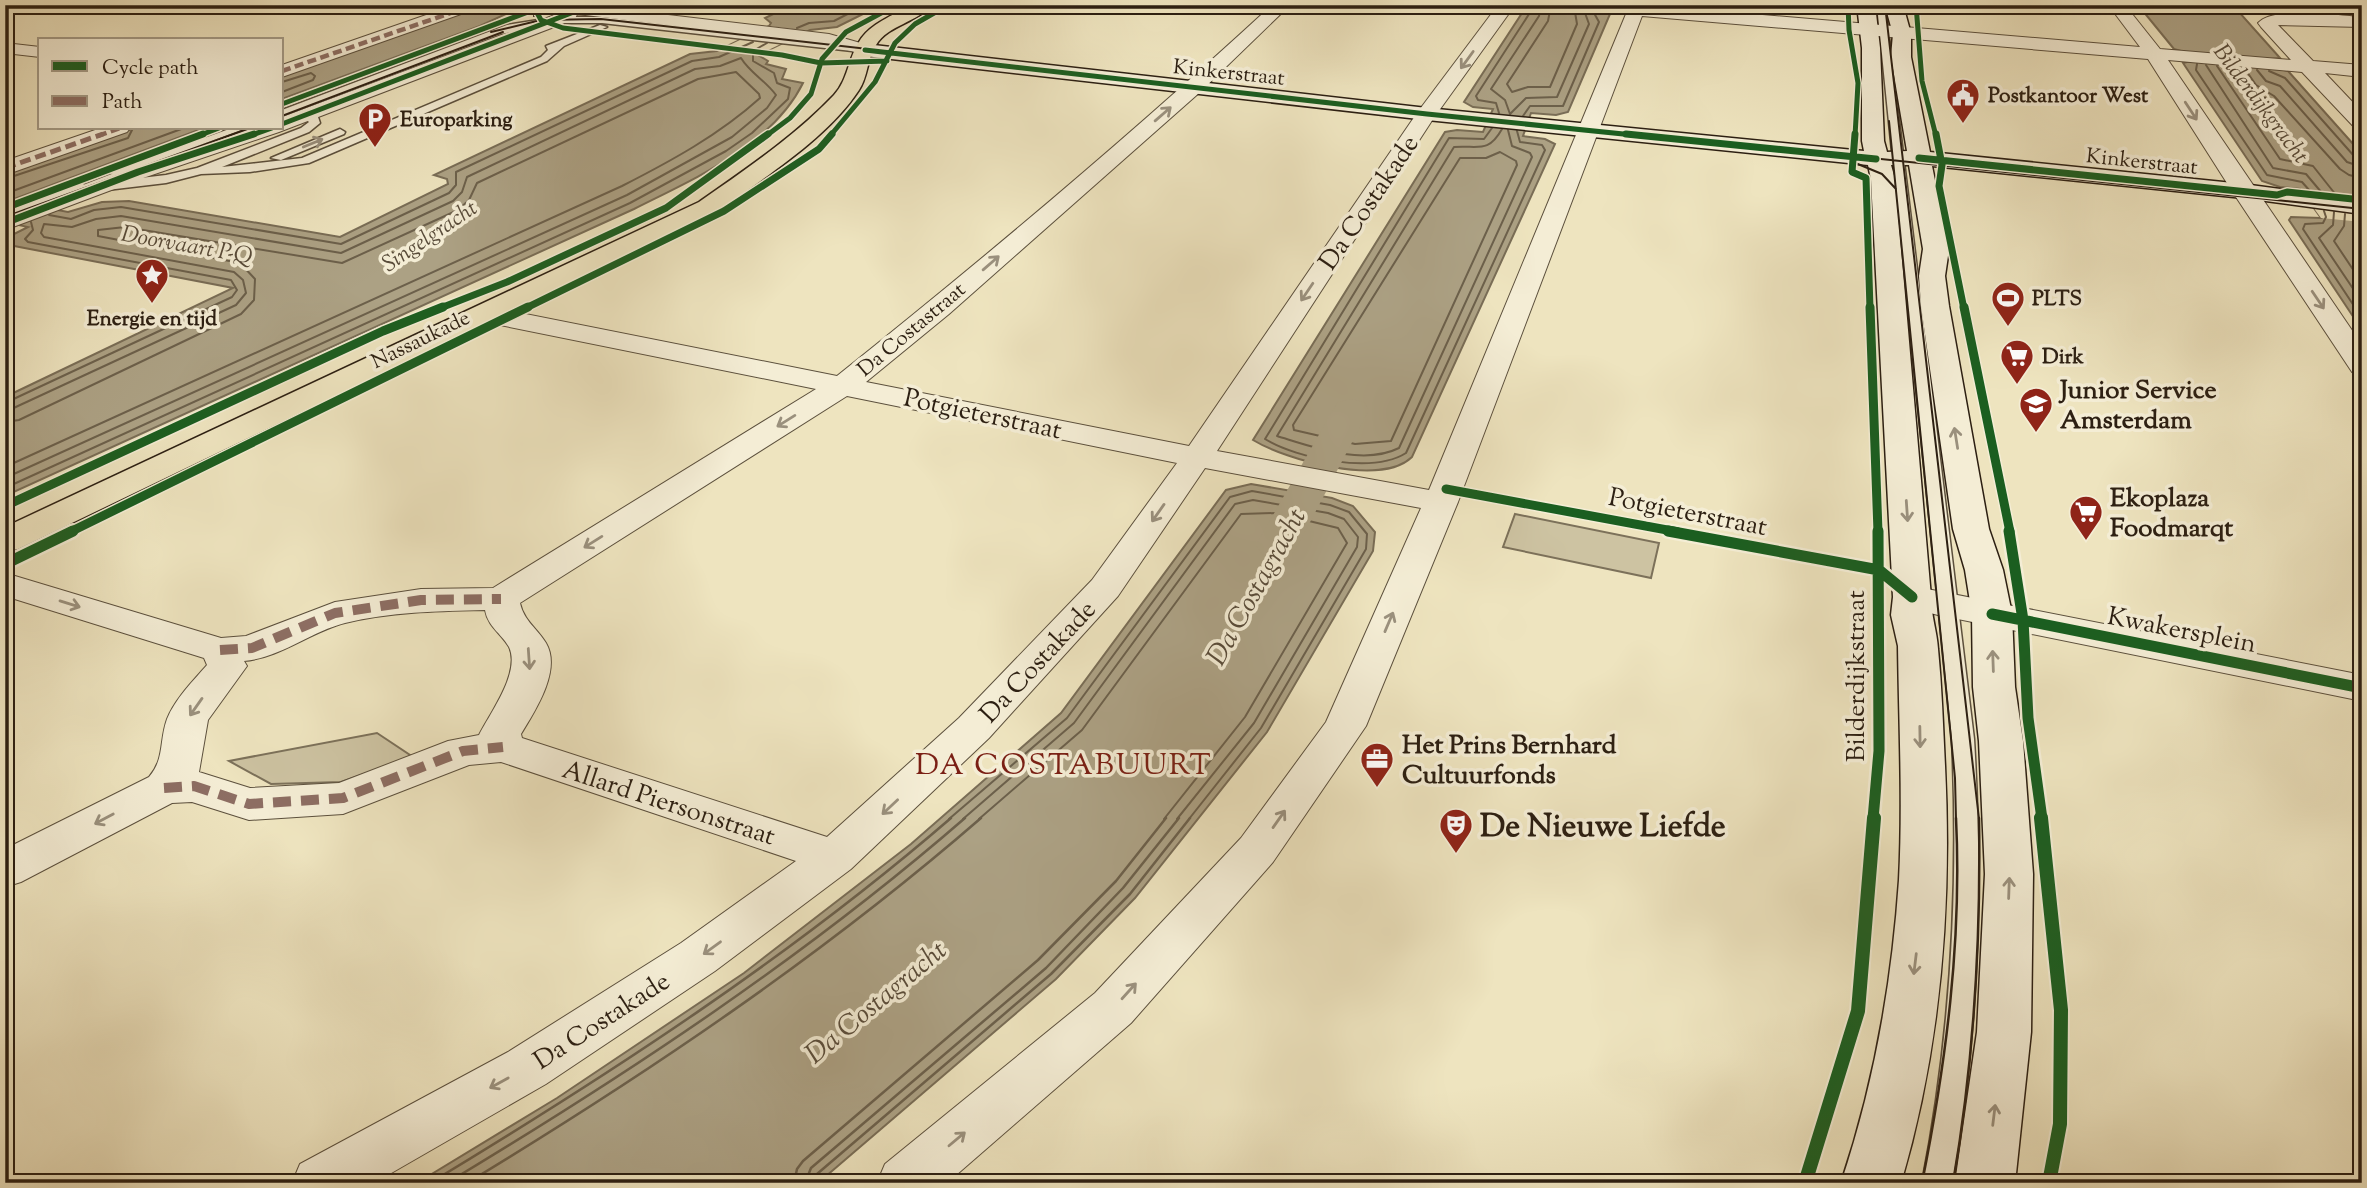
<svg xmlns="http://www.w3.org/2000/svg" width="2367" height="1188" font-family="'Sorts Mill Goudy',serif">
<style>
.green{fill:#cdc3a2;stroke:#7c715a;stroke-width:2}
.water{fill:#aca184;stroke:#796d56;stroke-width:2}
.pier{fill:#eee4bf}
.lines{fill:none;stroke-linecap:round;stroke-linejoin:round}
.shore-far1{stroke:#6c604b;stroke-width:2}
.shore{stroke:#6c604b;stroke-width:2.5}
.canal{fill:#aca184;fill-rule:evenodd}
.lane-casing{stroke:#5c503d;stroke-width:3}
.street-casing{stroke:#5c503d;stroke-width:2}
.secondary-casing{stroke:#2c1f12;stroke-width:3}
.primary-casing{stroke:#2c1f12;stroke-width:3}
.lane{fill:#f4edd5;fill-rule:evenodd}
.street{fill:#f4edd5;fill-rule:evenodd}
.secondary{fill:#f4edd5;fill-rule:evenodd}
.primary{fill:#eee4bf;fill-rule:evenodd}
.tram-far1{stroke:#2c1f12;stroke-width:2}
.tram{stroke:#2c1f12;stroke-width:2.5}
.quiet-far2{stroke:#8d6e63;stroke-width:4.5;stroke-dasharray:9 4.5;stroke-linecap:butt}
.quiet-far1{stroke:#8d6e63;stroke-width:5;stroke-dasharray:11 5;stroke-linecap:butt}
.quiet{stroke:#8d6e63;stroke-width:10;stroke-dasharray:18 10;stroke-linecap:butt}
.cycleway-far4-casing{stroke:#f4edd5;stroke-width:8}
.cycleway-far3-casing{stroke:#f4edd5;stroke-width:10}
.cycleway-far2-casing{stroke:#f4edd5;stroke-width:12}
.cycleway-far1-casing{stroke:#f4edd5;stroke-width:16}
.cycleway-casing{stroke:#f4edd5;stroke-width:18}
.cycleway-far4{stroke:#1b5e20;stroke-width:5}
.cycleway-far3{stroke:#1b5e20;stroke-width:7}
.cycleway-far2{stroke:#1b5e20;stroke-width:9}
.cycleway-far1{stroke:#1b5e20;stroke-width:11}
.cycleway{stroke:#1b5e20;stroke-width:14}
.oneway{stroke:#9a907d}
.labels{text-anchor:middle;stroke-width:7;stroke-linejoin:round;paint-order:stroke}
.far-street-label{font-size:21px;fill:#2c1f12;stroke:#f4edd5}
.far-poi-label{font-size:21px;font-weight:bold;fill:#2c1f12;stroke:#f4edd5;text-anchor:start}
.far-water-label{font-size:23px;font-style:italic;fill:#594c3a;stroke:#f4edd5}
.street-label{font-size:26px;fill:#2c1f12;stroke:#f4edd5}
.poi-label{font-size:26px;font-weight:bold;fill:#2c1f12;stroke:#f4edd5;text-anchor:start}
.water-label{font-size:28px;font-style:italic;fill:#594c3a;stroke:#f4edd5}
.quarter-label{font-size:30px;letter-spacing:2px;fill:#7a1f14;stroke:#f4edd5}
.near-poi-label{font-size:32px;font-weight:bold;fill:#2c1f12;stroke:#f4edd5;text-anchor:start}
</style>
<rect width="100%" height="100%" fill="#eee4bf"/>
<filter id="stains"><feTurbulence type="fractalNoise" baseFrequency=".00286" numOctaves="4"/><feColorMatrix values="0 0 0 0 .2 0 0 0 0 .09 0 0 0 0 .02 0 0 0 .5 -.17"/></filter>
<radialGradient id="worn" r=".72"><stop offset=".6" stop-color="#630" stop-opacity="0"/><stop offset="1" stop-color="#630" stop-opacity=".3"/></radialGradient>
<path class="green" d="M1515 514 1659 543 1651 578 1503 547Z
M377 733 413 757 341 782 271 784 229 761Z"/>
<path class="water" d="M498 5H519L503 11 506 14 480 26 282 99V76L458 14Z
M792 5H881L837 27 810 30 758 55 768 61 766 64 786 69 782 79 803 83C772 146 693 179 634 209L5 496V397L233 288 9 245 6 243 10 236 28 227 5 222V173L135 128H204L9 201 68 212 102 202 129 201 340 237 448 184 447 179 434 175 690 54 717 51 769 26 771 23 765 18Z
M1538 5 1610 14 1568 112 1556 115 1531 113 1523 136 1545 139 1555 144 1412 457C1381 487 1286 460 1253 440L1445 132 1457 130 1483 132 1493 109 1473 107 1464 102 1526 7Z
M2138 5H2362V19L2238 11 2280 58 2269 59 2276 68 2288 71 2362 154V195H2359L2362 198V330L2289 220 2291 217 2321 218 2300 189 2280 187 2262 181 2183 63 2191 61 2185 52 2174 49Z
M1251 484 1332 498 1353 506 1375 532 1373 551 1267 732 1135 898 1056 979 818 1183H417L557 1098 744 973 911 844 1061 713 1226 490Z"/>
<path class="pier" d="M769 26 808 31 758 55 717 51Z
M2300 189 2359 195 2362 198V222L2321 218Z"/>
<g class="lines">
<path class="shore-far1" d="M1541 5 1539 16 1491 89 1505 100 1510 114 1526 98 1557 97 1589 24 1585 13
M1551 5 1548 21 1507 84 1512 92 1528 87H1550L1577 24 1575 12
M2268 5 2362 12
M797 28 809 23 834 21 865 5
M2197 64 2196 70 2267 175 2302 182 2310 191
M2206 65 2273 168 2306 174 2322 193
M2217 66 2280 159 2313 166 2336 195
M2245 69 2256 85 2274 96 2340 169 2349 175 2362 178
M2257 70 2266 81 2280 86 2347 162 2362 167
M2269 71 2285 78 2354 156 2362 158
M282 82 311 73 315 76 313 80 282 92
M1499 113 1496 103 1478 100 1476 96 1531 11 1532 5
M1523 116 1530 106H1563L1599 22 1594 13
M1492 128 1484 139 1449 138 1265 439C1298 459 1373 474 1406 453L1545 150 1542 145 1520 142 1517 131
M1502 129C1488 154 1478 145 1454 147L1277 436C1313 447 1363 466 1399 448L1532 157 1530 153 1512 146 1508 130
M1500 152 1516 161 1517 165 1391 441 1355 444 1294 430 1293 425 1460 158H1486Z
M5 179 128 138 133 128
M9 207 5 200 10 192 184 128
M2324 211 2326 217 2323 223 2305 224 2303 229 2362 318
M2334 212 2333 225 2319 238 2362 302
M2345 214 2344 226 2334 241 2362 283
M49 215 71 219 94 210 121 207 341 244 449 193 456 185V172L692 61 719 57 753 42
M5 403 232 297 237 290 231 280 28 242 25 239 33 230 31 222
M5 412 236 305 246 293 243 280 234 272 44 237 41 233 44 224 72 227 96 219 121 216 341 253 453 201 462 192 467 177 695 69 720 66 741 58C750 73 765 80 776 95L767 108 732 137 627 195 5 478
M5 422 19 420 241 314 254 300 255 279 240 263 98 236V230L125 227 342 263 458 210 469 200 477 183 698 79 736 72 759 94 760 98C719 135 671 161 622 186L5 467
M5 488 630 203 726 151 752 133 788 99 790 88 777 83 774 73 753 61V51L767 43
M949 819 1067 718 1230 497 1252 491 1330 505 1349 512 1367 534 1366 549 1261 728 1189 819
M963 819 1074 723 1235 504 1253 500 1328 513 1344 519 1358 537 1357 547 1254 723 1177 819
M979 819 1082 730 1241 514 1276 513 1338 528 1347 543 1245 717 1164 819"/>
<path class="shore" d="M430 1183C612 1073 790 957 951 818
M447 1183C628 1074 805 957 965 818
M467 1183C647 1074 822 956 981 818
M794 1183 797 1169 803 1161 1038 960 1116 881 1166 818
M805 1183 811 1168 1046 968 1123 888 1179 818
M814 1183 817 1174 1051 974 1130 894 1190 818"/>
<path class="canal" d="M1351 399 1364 402 1369 410 1298 545 1292 554 1277 558 1262 554 1256 545 1333 410 1338 402Z"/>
<defs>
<path id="lane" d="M1877 5H1885L1974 739C1983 889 1979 1035 1952 1183H1922C1951 1035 1959 889 1952 739Z
M557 17H602L861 46 866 49 861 52 602 23H557L501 34 282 117V110L507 25Z
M600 25 607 27 564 46 547 61 309 163 250 172 201 174 166 183 107 190 101 186 107 182 166 175 197 168 301 128 309 122 301 115 306 112 318 117 320 123 309 132 222 167 302 158 541 57 548 50 546 46Z
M232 128H247L118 175 108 173Z
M340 129 345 132 344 134 281 160 271 158Z
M80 182 86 186 84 189 5 219V211Z"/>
<path id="street" d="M455 5H480L478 8 282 77V65Z
M499 5H583L829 34 871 46 874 50 865 55 827 44 577 14 575 19 279 132 146 177 5 230V215L130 167 252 128H282V117L560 13 507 10Z
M1272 5H1290L1199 93 949 314 866 382 1189 446 1417 113 1498 5H1515L1433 119 1217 451 1429 490 1626 14 1573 10 1565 5H1646L2140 47 2113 11 2090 8 2088 5H2125L2160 49 2291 60 2261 27 2258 23C2274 5 2338 16 2362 17V27L2278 25 2313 61 2362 65V77L2325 73 2362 112V130L2355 128 2302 72 2168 60 2362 345V375L2352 372 2348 366 2232 191 2148 59 1642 16 1458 502 1366 726 1273 862 1131 1023 947 1183H877L885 1164 1095 993 1241 838 1326 722 1421 508 1205 468 1118 596 989 738 851 869 715 971 546 1084 374 1183H292L300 1164 508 1052 681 943 796 861 501 762 469 765 343 814 249 820 192 802 172 803 21 882 5 887V849L149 777C165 758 159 741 167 719 175 699 193 681 207 665L204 658 5 596V573L221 638 246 636 335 602 421 589 493 588 816 389 485 322 475 320 471 314 475 308 485 306 837 376C986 257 1132 134 1272 5ZM847 396 1177 463 1092 580 959 718 827 837 522 738 521 734C535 711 562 670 546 643 537 628 524 621 520 603ZM485 610C488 627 501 633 509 647 521 672 490 713 479 735L448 741 339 783 250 788 199 772 208 720 247 666 244 661C280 658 310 632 345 623 390 612 438 611 485 610Z
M5 43 40 47V57L5 53Z
M101 128H130L127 132 5 175V161Z
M1912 586 2362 675V701L1938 615 1899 605 1894 597 1899 589Z"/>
<path id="secondary" d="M1857 5H1875L1880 48 1884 141 1887 152 1907 151 1891 57 1893 34 1885 5H1903L1911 34V57L1930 152 2243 184 2362 200V214L2243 198 1932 166 1949 249 1945 276 1949 306 1989 529 2003 570 2012 614 2015 687 2023 741 2033 874 2031 1032 2015 1183H1955L1977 1032 1985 874 1979 741 1973 687 1972 614 1965 570 1953 529 1921 306 1919 276 1923 249 1909 165H1891L1895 179 1931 597C1931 616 1937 631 1938 649 1942 688 1943 727 1945 766 1952 908 1941 1047 1901 1183H1841C1874 1085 1892 983 1899 880 1903 802 1899 724 1898 646L1891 615 1893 597 1871 179 1868 165 1427 120 865 56 856 50 865 44 1427 108 1864 151 1862 141V48Z"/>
<path id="primary" d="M911 5H932C918 22 888 25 876 45 867 58 868 77 859 90 827 139 763 178 717 212L18 549 5 552V527L699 202C746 169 794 137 834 95 848 80 848 59 859 42 869 24 894 15 911 5Z"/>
</defs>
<use href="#lane" class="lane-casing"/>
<use href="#street" class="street-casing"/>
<use href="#secondary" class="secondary-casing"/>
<use href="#primary" class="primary-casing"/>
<use href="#lane" class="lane"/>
<use href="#street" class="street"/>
<use href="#secondary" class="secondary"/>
<use href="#primary" class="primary"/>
<path class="tram-far1" d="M1885 5 1979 819
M534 16 559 5
M491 32 541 20 601 19 1428 112 2362 209
M282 116 503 32
M1889 121 1955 778 1956 819
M1853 162 1882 174 1896 189
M5 217 250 128"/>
<path class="tram" d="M1922 1183C1946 1063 1962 941 1956 818
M1953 1183C1974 1062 1981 941 1979 818"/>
<path class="quiet-far2" d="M282 71 471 6
M98 136 120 128"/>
<path class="quiet-far1" d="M5 168 103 134"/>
<path class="quiet" d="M220 650 252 648 335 613 421 600 501 599
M164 788 194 786 249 804 343 798 463 751 503 747"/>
<defs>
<path id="cycleway-far4" d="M1848 5 1849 30 1858 83 1855 136
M1916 5 1922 81 1936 136
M535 9 541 20 563 28 782 55 821 63 887 61
M865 50 1427 114 1643 136
M282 104 544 6
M282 124 592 5
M198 136 219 128
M249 136 272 128
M766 136 790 118 811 94 822 59 846 32 896 5
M830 136 875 82 895 43 915 24 948 5"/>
<path id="cycleway-far3" d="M1626 134 1876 159
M1855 134 1852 172 1866 178 1870 309
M1936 134 1942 165 1939 186 1964 309
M1919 158 2277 195 2287 192 2362 200
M5 208 203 134
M5 223 138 172 254 134
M438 309 507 282 666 208 768 134
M524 309 724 211 819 149 832 134"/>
<path id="cycleway-far2" d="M1870 307 1878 532
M1964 307 2010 532
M1446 489 1678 532
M5 506 383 331 443 307
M70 532 528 307"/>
<path id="cycleway-far1" d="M1668 531 1879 570 1912 597
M2009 531 2023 620 2028 718 2042 819
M5 564 73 531
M1992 614 2362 688
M1873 819 1879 751 1878 531"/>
<path id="cycleway" d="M2041 818 2061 1010 2060 1124 2049 1183
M1805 1183 1858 1011 1874 818"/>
</defs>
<use href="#cycleway-far4" class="cycleway-far4-casing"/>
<use href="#cycleway-far3" class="cycleway-far3-casing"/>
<use href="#cycleway-far2" class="cycleway-far2-casing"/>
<use href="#cycleway-far1" class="cycleway-far1-casing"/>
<use href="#cycleway" class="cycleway-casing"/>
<use href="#cycleway-far4" class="cycleway-far4"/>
<use href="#cycleway-far3" class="cycleway-far3"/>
<use href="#cycleway-far2" class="cycleway-far2"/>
<use href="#cycleway-far1" class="cycleway-far1"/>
<use href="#cycleway" class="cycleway"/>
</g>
<defs><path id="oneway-shaft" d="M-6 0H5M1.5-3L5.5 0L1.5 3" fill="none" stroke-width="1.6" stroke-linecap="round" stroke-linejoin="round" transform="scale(1.75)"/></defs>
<g class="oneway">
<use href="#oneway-shaft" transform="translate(1467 60) rotate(126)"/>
<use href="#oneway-shaft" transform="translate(2191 111) rotate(57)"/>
<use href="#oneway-shaft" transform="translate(1163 114) rotate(-41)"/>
<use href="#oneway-shaft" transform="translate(313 143) rotate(-22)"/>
<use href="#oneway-shaft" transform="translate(991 263) rotate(-41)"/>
<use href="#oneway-shaft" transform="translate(1307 292) rotate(124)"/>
<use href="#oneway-shaft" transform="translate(2318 300) rotate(56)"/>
<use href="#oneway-shaft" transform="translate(786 421) rotate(148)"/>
<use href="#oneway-shaft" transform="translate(1956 438) rotate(-99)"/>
<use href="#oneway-shaft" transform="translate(1907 511) rotate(86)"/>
<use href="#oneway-shaft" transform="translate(1158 513) rotate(125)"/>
<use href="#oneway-shaft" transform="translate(593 542) rotate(148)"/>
<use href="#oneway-shaft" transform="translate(70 604) rotate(17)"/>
<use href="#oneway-shaft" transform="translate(1389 622) rotate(-67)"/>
<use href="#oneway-shaft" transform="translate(529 659) rotate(86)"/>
<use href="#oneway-shaft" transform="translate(1993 661) rotate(-92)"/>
<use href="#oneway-shaft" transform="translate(196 707) rotate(125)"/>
<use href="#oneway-shaft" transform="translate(1920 737) rotate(89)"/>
<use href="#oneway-shaft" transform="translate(890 807) rotate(137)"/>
<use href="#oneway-shaft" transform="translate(104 819) rotate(152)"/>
<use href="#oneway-shaft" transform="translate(1279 819) rotate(-55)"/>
<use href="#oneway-shaft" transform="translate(2009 888) rotate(-88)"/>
<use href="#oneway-shaft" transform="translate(712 948) rotate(144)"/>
<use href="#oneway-shaft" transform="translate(1915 964) rotate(97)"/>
<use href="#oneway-shaft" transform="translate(1129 991) rotate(-48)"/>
<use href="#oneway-shaft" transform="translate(499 1083) rotate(151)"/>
<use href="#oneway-shaft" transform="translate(1994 1115) rotate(-83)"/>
<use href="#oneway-shaft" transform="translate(957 1139) rotate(-40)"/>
</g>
<defs>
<symbol id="civic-pin" viewBox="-11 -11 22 30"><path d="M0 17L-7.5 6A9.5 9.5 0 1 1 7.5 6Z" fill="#8f2418" stroke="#f4edd5"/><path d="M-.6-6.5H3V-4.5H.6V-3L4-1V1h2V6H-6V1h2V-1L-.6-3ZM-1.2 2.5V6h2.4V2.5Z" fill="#fff"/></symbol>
<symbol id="parking-pin" viewBox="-11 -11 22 30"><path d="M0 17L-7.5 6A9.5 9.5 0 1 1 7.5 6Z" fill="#8f2418" stroke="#f4edd5"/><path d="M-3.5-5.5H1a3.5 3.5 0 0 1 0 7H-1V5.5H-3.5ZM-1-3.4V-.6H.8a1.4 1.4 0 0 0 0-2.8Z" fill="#fff"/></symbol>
<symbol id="sight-pin" viewBox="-11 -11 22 30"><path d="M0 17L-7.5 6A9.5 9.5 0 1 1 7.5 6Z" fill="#8f2418" stroke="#f4edd5"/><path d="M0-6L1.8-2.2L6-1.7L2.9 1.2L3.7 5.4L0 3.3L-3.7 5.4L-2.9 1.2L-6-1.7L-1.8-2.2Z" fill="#fff"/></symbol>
<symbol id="stadium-pin" viewBox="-11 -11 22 30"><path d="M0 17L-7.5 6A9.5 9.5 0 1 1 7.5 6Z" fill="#8f2418" stroke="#f4edd5"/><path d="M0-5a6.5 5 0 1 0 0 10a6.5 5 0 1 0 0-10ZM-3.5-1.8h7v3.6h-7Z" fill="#fff"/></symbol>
<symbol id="supermarket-pin" viewBox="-11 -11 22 30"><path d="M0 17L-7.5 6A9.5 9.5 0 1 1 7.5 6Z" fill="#8f2418" stroke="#f4edd5"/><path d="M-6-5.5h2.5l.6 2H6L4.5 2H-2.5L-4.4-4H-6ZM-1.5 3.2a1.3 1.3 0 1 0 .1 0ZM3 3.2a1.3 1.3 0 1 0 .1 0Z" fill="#fff"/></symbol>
<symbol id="school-pin" viewBox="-11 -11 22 30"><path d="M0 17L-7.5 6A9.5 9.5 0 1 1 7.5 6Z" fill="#8f2418" stroke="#f4edd5"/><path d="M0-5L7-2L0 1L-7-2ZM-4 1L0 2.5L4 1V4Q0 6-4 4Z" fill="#fff"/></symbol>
<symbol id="office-pin" viewBox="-11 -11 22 30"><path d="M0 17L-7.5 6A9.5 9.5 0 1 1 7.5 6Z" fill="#8f2418" stroke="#f4edd5"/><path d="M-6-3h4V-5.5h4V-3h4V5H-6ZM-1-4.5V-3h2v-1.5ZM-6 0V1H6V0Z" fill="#fff"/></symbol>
<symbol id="theatre-pin" viewBox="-11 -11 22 30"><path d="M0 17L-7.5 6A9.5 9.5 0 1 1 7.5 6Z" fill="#8f2418" stroke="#f4edd5"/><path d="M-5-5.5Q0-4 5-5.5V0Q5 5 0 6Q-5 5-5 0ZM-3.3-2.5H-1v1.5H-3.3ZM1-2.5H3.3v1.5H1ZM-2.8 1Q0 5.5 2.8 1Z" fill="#fff"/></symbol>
</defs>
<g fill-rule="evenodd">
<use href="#civic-pin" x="1944" y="76" width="38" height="52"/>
<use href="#parking-pin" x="356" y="100" width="38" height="52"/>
<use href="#sight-pin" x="133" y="256" width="38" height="52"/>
<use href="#stadium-pin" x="1989" y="279" width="38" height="52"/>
<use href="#supermarket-pin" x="1998" y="337" width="38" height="52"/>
<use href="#school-pin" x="2017" y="385" width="38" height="52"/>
<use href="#supermarket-pin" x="2067" y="493" width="38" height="52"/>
<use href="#office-pin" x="1358" y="740" width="38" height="52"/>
<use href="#theatre-pin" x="1437" y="806" width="38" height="52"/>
</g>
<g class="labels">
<g class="far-street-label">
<text transform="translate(1229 72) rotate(6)" y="7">Kinkerstraat</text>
<text transform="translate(2142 161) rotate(6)" y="7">Kinkerstraat</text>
<text transform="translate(911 329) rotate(-40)" y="7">Da Costastraat</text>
<text transform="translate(420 339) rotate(-26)" y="7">Nassaukade</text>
</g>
<g class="far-poi-label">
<text x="1988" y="102">Postkantoor West</text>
<text x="400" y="126">Europarking</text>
<text x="2032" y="305">PLTS</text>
<text x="152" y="325" text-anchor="middle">Energie en tijd</text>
<text x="2042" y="363">Dirk</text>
</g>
<g class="far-water-label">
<text transform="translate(2262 103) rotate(53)" y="8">Bilderdijkgracht</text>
<text transform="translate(429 235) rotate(-34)" y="8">Singelgracht</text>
<text transform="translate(187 244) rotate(10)" y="8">Doorvaart P-Q</text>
</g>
<g class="street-label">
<text transform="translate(1368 202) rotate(-56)" y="9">Da Costakade</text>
<text transform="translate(983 413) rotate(12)" y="9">Potgieterstraat</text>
<text transform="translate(1688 511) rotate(11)" y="9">Potgieterstraat</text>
<text transform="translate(2182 629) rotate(11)" y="9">Kwakersplein</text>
<text transform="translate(1037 661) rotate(-47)" y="9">Da Costakade</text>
<text transform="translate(1855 676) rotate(-90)" y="9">Bilderdijkstraat</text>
<text transform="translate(669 802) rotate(18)" y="9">Allard Piersonstraat</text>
<text transform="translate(601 1020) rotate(-33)" y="9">Da Costakade</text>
</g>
<g class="poi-label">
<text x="2060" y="398">Junior Service<tspan x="2060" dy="30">Amsterdam</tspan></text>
<text x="2110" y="506">Ekoplaza<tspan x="2110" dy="30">Foodmarqt</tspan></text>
<text x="1402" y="753">Het Prins Bernhard<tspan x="1402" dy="30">Cultuurfonds</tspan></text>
</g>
<g class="water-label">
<text transform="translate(1255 586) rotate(-61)" y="10">Da Costagracht</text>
<text transform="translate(875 1001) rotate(-40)" y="10">Da Costagracht</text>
</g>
<g class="quarter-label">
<text x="1064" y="774">DA COSTABUURT</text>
</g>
<g class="near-poi-label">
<text x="1480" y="836">De Nieuwe Liefde</text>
</g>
</g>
<rect width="2367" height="1188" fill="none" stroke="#eee4bf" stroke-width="28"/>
<rect x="7" y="7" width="2353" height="1174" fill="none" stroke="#2c1f12" stroke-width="3.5"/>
<rect x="14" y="14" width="2339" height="1160" fill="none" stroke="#2c1f12" stroke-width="2"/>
<rect x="38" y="38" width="245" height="91" fill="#f4edd5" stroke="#a49b87" stroke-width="2"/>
<rect x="52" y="61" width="35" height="10" fill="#1b5e20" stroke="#a49b87" stroke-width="2"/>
<text x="102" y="74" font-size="21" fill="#2c1f12">Cycle path</text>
<rect x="52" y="96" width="35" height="10" fill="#8d6e63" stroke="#a49b87" stroke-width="2"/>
<text x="102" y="108" font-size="21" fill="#2c1f12">Path</text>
<rect width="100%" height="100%" filter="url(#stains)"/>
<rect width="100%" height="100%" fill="url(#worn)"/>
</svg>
